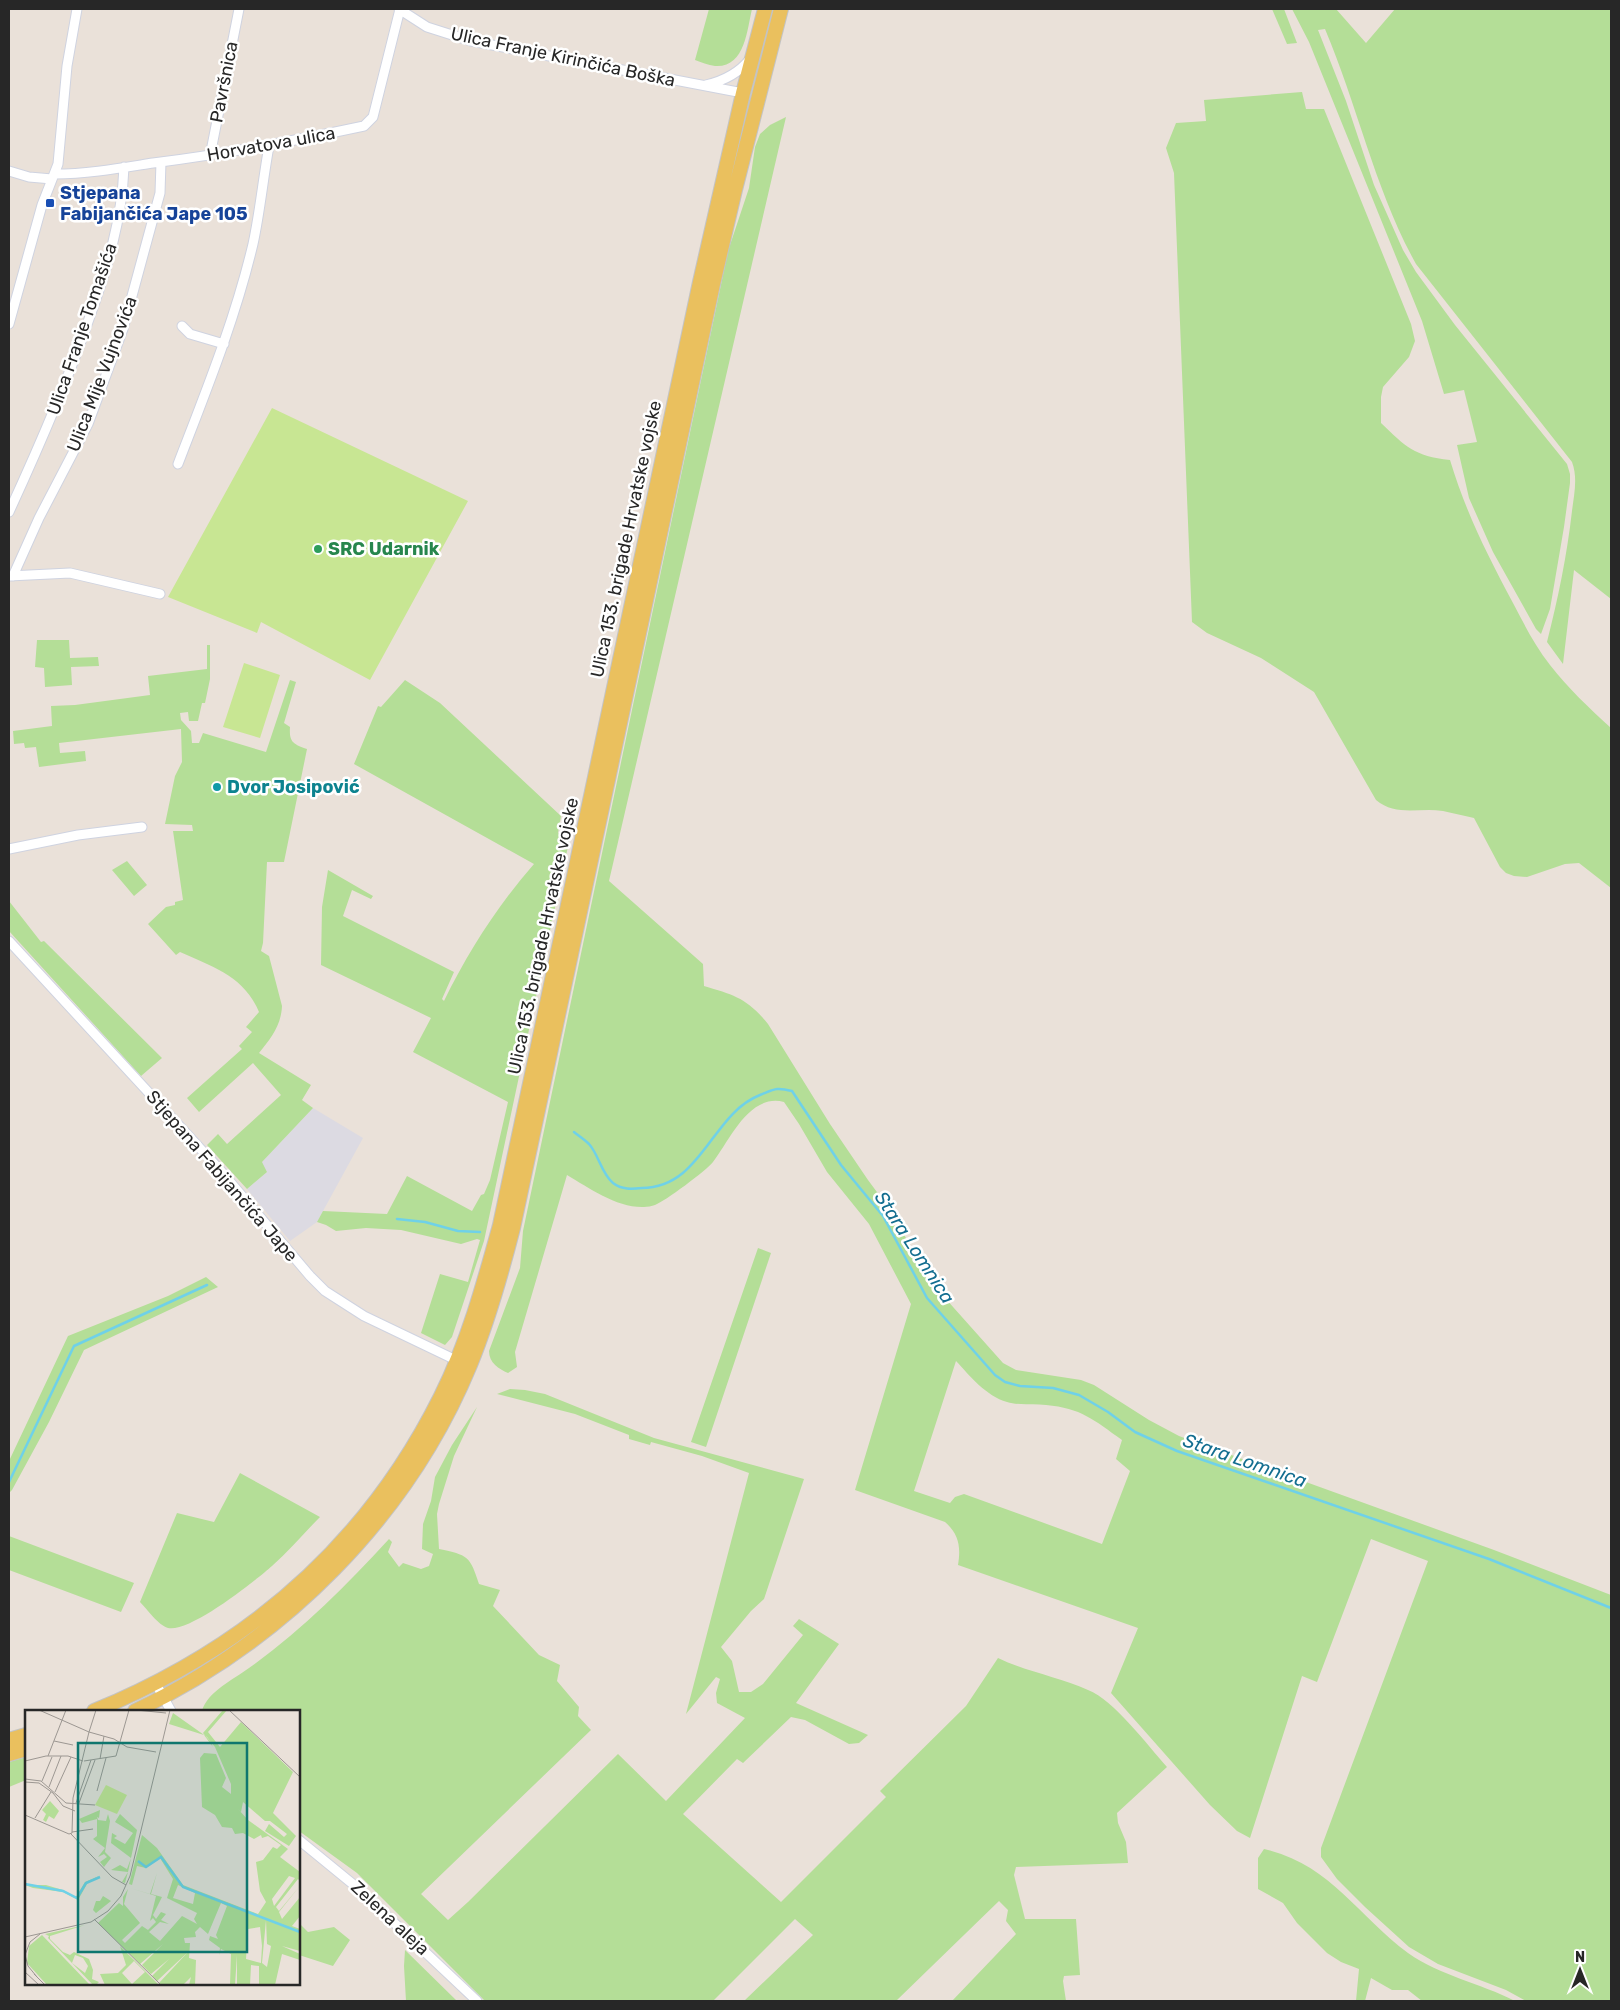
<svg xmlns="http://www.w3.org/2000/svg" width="1620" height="2010" font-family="Rubik,sans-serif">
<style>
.industrial{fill:#dcdae2}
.green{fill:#b4de97;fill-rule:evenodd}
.pitch{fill:#c8e693}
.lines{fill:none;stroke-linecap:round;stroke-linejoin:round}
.stream{stroke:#6fd1e8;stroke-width:2.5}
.street-casing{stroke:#cfd3e0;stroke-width:11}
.primary-casing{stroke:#c3c3c3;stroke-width:16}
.street{stroke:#fff;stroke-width:9}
.primary{stroke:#eac05e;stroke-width:14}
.transit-dot{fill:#1a4fb4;stroke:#fff;stroke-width:2}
.leisure-dot{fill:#2e9e5b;stroke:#fff;stroke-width:2}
.culture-dot{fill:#0f9aa8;stroke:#fff;stroke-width:2}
.labels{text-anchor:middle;stroke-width:5;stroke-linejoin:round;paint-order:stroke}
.street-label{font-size:18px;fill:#272727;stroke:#fff}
.transit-label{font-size:18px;font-weight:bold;fill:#164399;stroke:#fff;text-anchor:start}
.leisure-label{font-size:18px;font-weight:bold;fill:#27864d;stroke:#fff;text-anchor:start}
.culture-label{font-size:18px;font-weight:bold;fill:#0d838f;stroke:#fff;text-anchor:start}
.water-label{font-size:19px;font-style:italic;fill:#136e90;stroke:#fff}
.inset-river{fill:none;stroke:#6fd1e8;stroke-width:2.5}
.inset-road{fill:none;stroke:#9c9792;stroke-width:1}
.view{fill:#0f766e;fill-opacity:0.15;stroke:#0f766e;stroke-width:2.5}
.inset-edge{fill:none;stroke:#272727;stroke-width:2.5}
</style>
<rect width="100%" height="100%" fill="#eae1d9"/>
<path class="industrial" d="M313 1108 363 1138 317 1222 290 1241 247 1189 267 1172 261 1163Z"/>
<path class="green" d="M709 9H752C747 30 745 68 715 66 708 65 701 62 695 60Z
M1272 9H1284L1297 43 1287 44Z
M1292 9H1336L1366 43 1395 9H1611V599L1574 570 1563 664 1547 642C1558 599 1567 555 1572 511 1574 494 1578 478 1572 462L1416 264C1375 190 1358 107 1325 29L1318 30 1346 101 1374 185 1403 250 1416 272 1455 325 1567 464 1570 474V483L1564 527 1550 609 1541 634 1536 629 1493 552 1469 498 1457 445 1477 442 1464 390 1444 394 1422 321 1309 42Z
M1302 92 1306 109H1324L1411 324 1415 341 1409 357 1383 387 1381 397V423C1406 447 1414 456 1450 460 1466 513 1487 554 1513 603 1524 624 1535 646 1550 665 1568 688 1589 708 1611 728V888L1579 863 1565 864 1527 877 1514 876 1506 873 1500 867 1474 818C1464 816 1453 813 1443 811 1420 807 1396 817 1376 800L1314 692 1261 658 1207 633 1192 622 1174 173 1166 148 1176 123 1206 121 1204 100Z
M786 117 609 881 703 964 704 986C734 995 747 998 768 1024L830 1124 868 1180 894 1215 921 1267 937 1289 1003 1363 1016 1370 1081 1380 1094 1385 1149 1420 1179 1436 1494 1550 1611 1595V2001H1526L1506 1990 1438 1964 1409 1947 1365 1907 1337 1879 1321 1857V1848L1428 1561 1371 1539 1317 1682 1302 1676 1250 1838 1237 1831 1210 1805 1111 1693 1138 1628 958 1565C961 1547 959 1534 945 1522L855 1490 911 1304 869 1224 827 1172 799 1124 784 1102C749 1093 730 1140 713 1162 707 1170 664 1202 655 1205 652 1206 647 1207 644 1207 617 1208 589 1188 567 1175L515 1352 517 1367 508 1373C499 1369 489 1363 489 1351L520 1268 523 1231 728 251 749 188 755 147 760 134 770 125ZM956 1361C970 1376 986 1396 1007 1402 1019 1406 1033 1403 1046 1405 1081 1408 1094 1420 1122 1440L1116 1459 1130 1471 1102 1544 964 1494 955 1497 950 1503 914 1491Z
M37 640H69L70 658 98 657 99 666 71 667 72 685 45 687 44 668 35 667Z
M207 645H210V679L205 703H202L198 721H189L188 712 180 713 181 720 191 731 192 743H199L203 733 266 752 290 680 296 682 284 723 290 727C289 742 293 744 307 749L284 862H267L263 943 261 951 269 956 282 1006C281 1026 271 1038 259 1053L311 1085 302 1100 313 1108 262 1162 267 1172 247 1189 207 1145 218 1134 227 1144 281 1095 253 1063 199 1112 187 1098 242 1049 239 1046 252 1032 246 1027 259 1012C244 976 213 967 180 952L176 955 148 924 166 907 175 905V902L183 900 173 831H193L192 825 165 824 175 776 182 762 181 729 59 743 60 753 85 751 86 761 39 767 36 747 25 748 24 743 14 744 13 731 52 726 51 706 75 705 150 695 148 676 207 669Z
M405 680 440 703 561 816 558 833 570 837 484 1241 452 1337 445 1345 421 1333 440 1274 468 1282 480 1240 477 1239 461 1244 401 1230 366 1228 336 1231 326 1225 317 1222 323 1211 387 1214 407 1176 472 1211 481 1195 484 1194 490 1180 508 1102 413 1052 431 1018 321 965 322 907 328 870 373 896 371 899 352 890 343 916 454 972 442 999 444 1001C468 952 498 905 534 864L354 764 378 706 381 707Z
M127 861 147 885 134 896 112 870Z
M9 901 41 942 44 941 162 1058 141 1076 9 931Z
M758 1248 771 1253 706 1447 691 1442Z
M206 1277 218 1287 84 1350 49 1422 12 1490 9 1493V1461L68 1336 168 1296Z
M510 1389 525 1390 545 1394 654 1438 804 1479 764 1599 751 1611 721 1647 732 1661 739 1692H751L763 1684 803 1635 793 1626 799 1619 839 1644 796 1703 868 1735 859 1743 849 1744 805 1720 791 1717 743 1763 737 1759 683 1814 781 1902 886 1797 880 1791 966 1706 998 1658C1027 1672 1059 1677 1088 1690 1114 1700 1148 1746 1167 1767L1117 1813 1118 1823 1126 1842 1128 1863 1016 1867 1014 1875 1025 1919H1076L1080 1975 1064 1976 1063 1981 1066 2001H952L1016 1934 1006 1921 1008 1910 999 1901 896 2001H744L813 1935 795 1919 713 2001H485L357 1873 299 1831V1711H202C207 1692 234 1679 249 1668 301 1631 345 1587 389 1539L392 1542 388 1552 399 1567 403 1563 421 1569 429 1566 433 1554 422 1549 423 1524 431 1501 435 1477 452 1445 477 1407 454 1456 439 1504 437 1514 439 1549C468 1555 470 1556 479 1584L500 1590 493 1606 539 1655 560 1665 557 1681 579 1707 578 1716 591 1730 421 1894 448 1920 468 1902 618 1754 666 1801 745 1718 717 1703 716 1693 720 1679 716 1677 686 1714 749 1473 702 1456 651 1442 650 1445 629 1439V1435L575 1414 497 1394Z
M240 1473 320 1517C304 1533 289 1551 272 1566 255 1581 190 1633 168 1628 158 1625 147 1609 140 1602L177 1513 214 1522Z
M9 1536 134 1583 121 1612 9 1570Z
M26 1757V1780L9 1787V1762Z
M1264 1849C1330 1864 1357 1915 1408 1953 1441 1976 1480 1983 1515 2001H1422L1408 1990H1392L1371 1978 1365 2001H1356L1359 1969 1341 1962 1327 1953 1297 1923 1283 1903 1258 1889V1858Z
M299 1923 308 1932 334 1927 350 1940 333 1966 299 1955Z
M405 1950 457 2001H406L404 1966Z"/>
<path class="pitch" d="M272 408 468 501 370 680 261 622 257 633 168 597Z
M244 663 280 675 260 738 223 727Z"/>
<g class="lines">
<path class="stream" d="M574 1132C579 1136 585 1140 589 1144 599 1155 601 1173 613 1183 622 1190 632 1189 642 1188 702 1188 711 1114 760 1095 775 1089 776 1087 792 1091L841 1165 883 1216 927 1298 995 1375 1005 1382 1020 1386 1053 1388 1079 1395 1108 1412 1135 1432 1177 1451 1489 1559 1611 1608
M397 1219 425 1222 458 1231 480 1232
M9 1482 74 1346 207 1285"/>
<defs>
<path id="street" d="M399 9 427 27 471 41 743 93
M706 85C723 81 739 73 750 59
M210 156 239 9
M9 171 29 177 52 179
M55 174C88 174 121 168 153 163 224 154 294 141 364 126L373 117 400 9
M9 324 42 205 58 164 67 66 77 9
M182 326 190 334 224 344
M178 464C206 391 235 320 253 244 260 212 263 179 269 146
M9 512C38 449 66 385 89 319 107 269 122 220 124 167
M9 576 70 573 160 594
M13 576 39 518 88 424 123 329 160 193 161 162
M9 849 78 835 142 827
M9 941 220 1170 310 1276 325 1291 364 1316 460 1362
M156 1684 171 1711
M299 1840 354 1885 477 2001"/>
<path id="primary" d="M94 1711C248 1648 366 1547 441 1396 468 1342 484 1283 500 1225L700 282 743 93 765 9
M135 1711C282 1641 407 1518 470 1365 488 1321 501 1275 513 1228L713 284 735 190 781 9
M9 1740 26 1735
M9 1754 26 1749"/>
</defs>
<use href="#street" class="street-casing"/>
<use href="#primary" class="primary-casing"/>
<use href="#street" class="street"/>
<use href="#primary" class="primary"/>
</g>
<rect class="transit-dot" x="45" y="198" width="10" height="10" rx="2.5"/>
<circle class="leisure-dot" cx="318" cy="549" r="5"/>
<circle class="culture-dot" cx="217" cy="787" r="5"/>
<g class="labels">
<g class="street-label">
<text transform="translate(563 57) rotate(12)" y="6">Ulica Franje Kirinčića Boška</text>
<text transform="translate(224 82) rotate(-79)" y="6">Pavršnica</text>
<text transform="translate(271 144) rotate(-10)" y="6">Horvatova ulica</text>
<text transform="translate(82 329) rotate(-71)" y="6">Ulica Franje Tomašića</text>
<text transform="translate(102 374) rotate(-69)" y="6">Ulica Mije Vujnovića</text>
<text transform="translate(626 539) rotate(-78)" y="6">Ulica 153. brigade Hrvatske vojske</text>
<text transform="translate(543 936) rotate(-78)" y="6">Ulica 153. brigade Hrvatske vojske</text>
<text transform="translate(222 1176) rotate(49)" y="6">Stjepana Fabijančića Jape</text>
<text transform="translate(390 1918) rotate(43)" y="6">Zelena aleja</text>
</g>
<g class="transit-label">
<text x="60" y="199">Stjepana<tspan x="60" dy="21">Fabijančića Jape 105</tspan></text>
</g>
<g class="leisure-label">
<text x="328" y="555">SRC Udarnik</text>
</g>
<g class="culture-label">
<text x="227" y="793">Dvor Josipović</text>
</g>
<g class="water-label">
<text transform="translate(915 1247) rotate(57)" y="7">Stara Lomnica</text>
<text transform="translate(1245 1460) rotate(19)" y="7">Stara Lomnica</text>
</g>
</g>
<g transform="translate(25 1710)">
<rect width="275" height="275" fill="#eae1d9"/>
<path d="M198 0H202L183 22 195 37 216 12 268 62 248 103 271 126 264 136 240 121 244 114 259 127 262 124 245 111H240L218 92 216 102 213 99 223 110 263 139 255 147 275 162V171L273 169 251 197 254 201 274 177 254 202 257 209 275 187V206L267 216 275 219V241L257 236 275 244V250L257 244 250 275H234V256L226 255 225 275H212V245L210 275H205L206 244 196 239 194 245 195 238 184 230 185 226 193 229 191 225 202 196 196 193 183 224 175 217 170 222 171 227 159 228 160 233H165L164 248 171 250 170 275H164L166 267 158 275H136L134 273 163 242 132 271 127 266 144 249 126 264 117 255 138 234 115 254 73 213 94 193 98 196V187L103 179 99 194 115 213 97 230 100 233 117 216 123 220 131 212 128 208 125 211 131 186 105 178 125 184 132 163 126 184 137 187 128 205 131 209 136 202 141 204 136 210 144 214 135 212 124 222 135 231 157 206 172 214 169 209 172 203 142 188 148 169 135 148 121 158 112 156 107 175 104 174 117 125 132 138 158 175 233 204 241 192 235 181 231 152 238 150 248 137 252 139 256 135 243 126 237 128 236 125 229 129 218 123 210 124 207 118 197 117 190 105 177 97 175 48 179 43 191 44 201 68 197 77 206 84V74L190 37 178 23ZM264 166 270 168 249 196 247 189ZM153 175 170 183 168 194 148 188ZM241 210 242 234 246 236 242 257 237 253ZM235 217 237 236 236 253 221 249 223 219ZM148 3 182 27 185 31 188 37 179 25 144 14ZM25 91 34 101 29 109 24 106 21 112 18 110 21 104 17 100ZM75 100 74 108 72 107 73 110 81 111 83 104 85 111 80 142 86 148 79 157 75 152 82 147 79 144 73 147 80 138 68 129 72 126V109L57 113 54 109ZM95 104 112 120 103 162 100 173 97 172 103 162 86 160 95 155 102 159 106 148 86 133 87 123 92 126 89 128 100 134 108 123 90 112ZM74 166 62 174 53 190 38 182 8 178 0 175H21L38 180 51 187 60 172ZM78 186 86 191 71 203 68 200 71 191H75ZM60 215 25 226V229L38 242 45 245 49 242 64 249 68 260 67 269 74 272 71 275H68L23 228 24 226 20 224ZM50 245 58 248 63 256 60 263 47 253ZM17 225 65 275H22L2 253 4 236ZM95 236 134 275H80L75 264 93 263 101 255ZM109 251 120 262 107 274 97 263Z" fill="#b4de97" fill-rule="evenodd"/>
<path d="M81 75 102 85 92 104 70 95Z" fill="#c8e693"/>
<path class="inset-river" d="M113 151 121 157 136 147 158 177 275 222M0 174 38 181 52 188 61 173 75 167"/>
<path class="inset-road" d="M14 0 64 22 71 0M111 0 141 3M204 0 275 67M29 31 48 35M23 46 41 0M75 49 79 26M0 51 21 46H43L58 51M59 51 91 46 104 0M0 69 16 71 41 93 70 95M17 71 27 47M0 72 14 73 28 83 38 96 50 101M24 77 36 46M72 81 81 48M30 82 46 47M51 93 66 50M54 93 70 50M0 105 44 124M10 108 26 82M47 122 68 119M44 124 47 123 48 88 64 22 89 29 102 37 131 42M46 124 87 167 101 175M69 209 136 275M0 227 66 212 83 201 96 186 105 166 145 0M0 262 14 275M9 264 20 275M12 267 3 256 0 245 5 232 15 224"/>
<path class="view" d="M53 33H222V242H53Z"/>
<rect width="275" height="275" class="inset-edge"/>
</g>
<rect width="1620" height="2010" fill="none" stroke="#272727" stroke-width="20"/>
<g transform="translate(1580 1970)" stroke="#ffffff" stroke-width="4" paint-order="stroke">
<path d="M0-4L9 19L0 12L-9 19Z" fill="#272727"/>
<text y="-8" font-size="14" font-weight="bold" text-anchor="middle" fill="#272727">N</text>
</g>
</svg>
